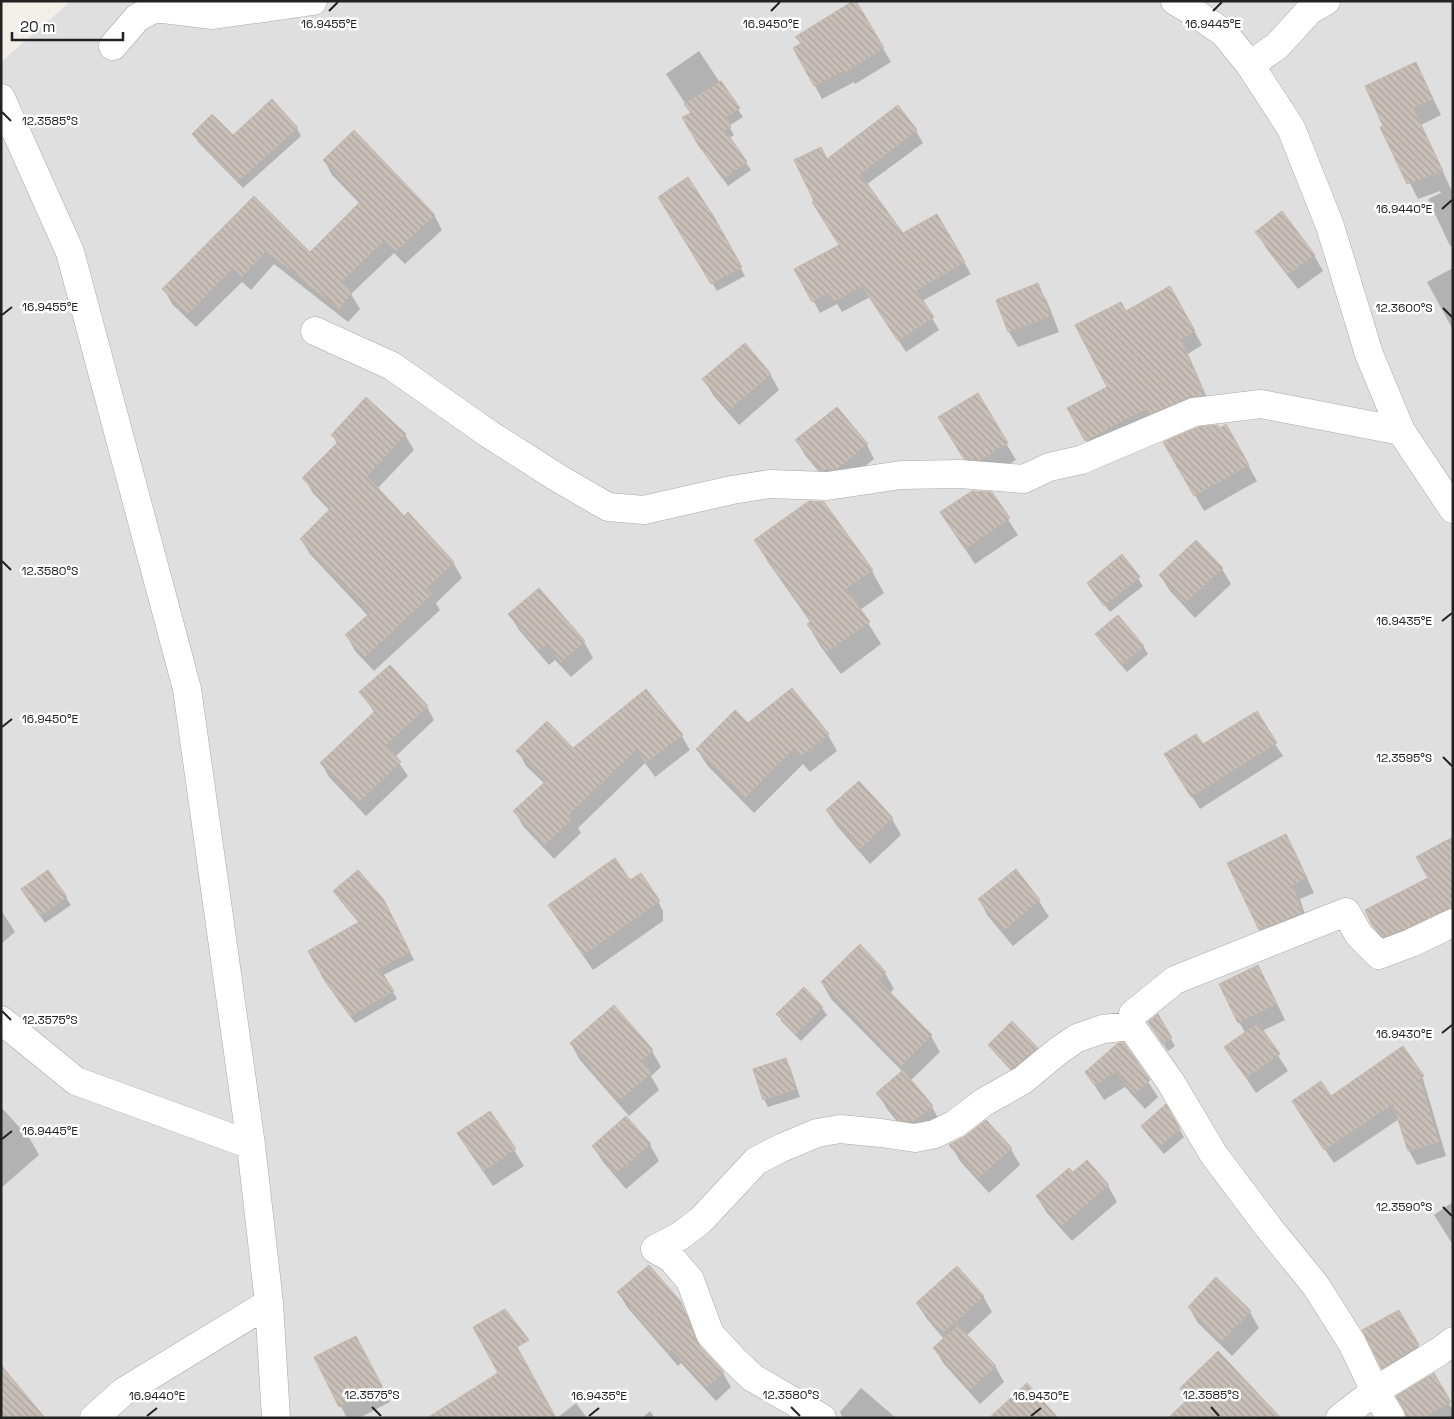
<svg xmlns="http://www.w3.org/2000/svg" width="1454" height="1419" font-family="'Space Grotesk',sans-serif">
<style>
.residential{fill:#e0dfdf}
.shadow{fill:#0003}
.building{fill:url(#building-back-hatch);stroke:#c4b6ab}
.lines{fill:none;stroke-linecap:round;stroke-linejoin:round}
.street-casing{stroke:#a9a9a9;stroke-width:29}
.street{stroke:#fff;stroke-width:28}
.ticks{fill:none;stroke:#222;stroke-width:2}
.ticks-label{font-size:12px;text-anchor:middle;fill:#222;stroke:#fff;stroke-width:5;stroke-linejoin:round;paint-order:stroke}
</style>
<defs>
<pattern id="building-back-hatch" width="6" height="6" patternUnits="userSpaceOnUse" patternTransform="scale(1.25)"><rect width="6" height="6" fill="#c7bfb8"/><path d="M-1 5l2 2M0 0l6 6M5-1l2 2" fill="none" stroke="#aba49e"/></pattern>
</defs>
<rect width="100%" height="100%" fill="#f2efe9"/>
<path class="residential" d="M71 1H1453V1418H1V62Z"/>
<path class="shadow" d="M855 2 891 62 855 84 854 82 822 99 815 86 801 44 796 37Z
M699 51 743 117 729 126 734 135 729 138 751 170 728 186 703 151 684 118 692 114 666 74Z
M1424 80 1441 115 1421 125 1451 189 1453 188V245L1450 246 1428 199 1441 193 1440 191 1418 199 1382 128Z
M297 129 301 136 243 188 198 142 194 134 233 137Z
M916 131 923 143 866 185 903 234 936 215 971 274 922 301 939 330 906 352 870 297 842 312 837 304 820 313 796 269 840 245 827 161Z
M324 160 434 215 442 230 405 264 394 253 351 294 360 309 348 322 274 264 251 290 242 282 196 327 172 304 164 289 254 198 310 254 360 204 332 175Z
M664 205 713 217 745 276 717 291Z
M1257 232 1314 255 1323 271 1298 289 1266 248Z
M1453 268V330L1427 282Z
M1037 285 1047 301 1059 332 1018 347 1009 332Z
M1170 288 1202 345 1188 354 1212 409 1094 454 1086 440 1109 387 1126 313Z
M770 374 779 390 739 425 713 395 704 379Z
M977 395 1016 460 990 475 974 474 940 417Z
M1226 426 1257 481 1204 511 1165 443 1219 430Z
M332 435H405L414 450 377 489 404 518 453 562 462 578 436 603 440 610 374 671 355 651 347 636 368 616 310 554 301 539 330 511 313 493 304 478 338 445Z
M797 441 867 445 874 459 845 482 829 484 805 455Z
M991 493 1018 535 975 564 951 528Z
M823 503 872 571 884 593 860 610 881 644 841 674 821 647 808 625 811 623 768 562 755 540Z
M1122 556 1143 586 1110 612 1088 583Z
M1222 569 1231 584 1195 618 1170 591 1160 575Z
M510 615 584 642 593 658 571 677 555 660 549 665 519 630Z
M1118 616 1143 646 1148 654 1127 672 1101 642 1097 634Z
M360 692 427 707 434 720 395 757 408 776 366 816 329 777 322 764 375 713Z
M748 725 828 735 837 751 810 772 803 764 754 813 707 765 697 749Z
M682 736 690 750 655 777 645 763 578 828 581 833 554 859 523 826 515 812 545 784 526 766 518 751 573 749Z
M1275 744 1283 756 1200 809 1173 767Z
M859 782 892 819 901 835 870 864 837 826 827 811Z
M1453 839V922L1382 941 1374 927 1429 879Z
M1294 850 1314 893 1300 899 1309 927 1268 943 1260 929Z
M48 871 71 905 45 923 27 897Z
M1015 871 1039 901 1049 917 1013 946 988 916 979 900Z
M630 882 654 894 663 911V921L593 970 559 921 550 906Z
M335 892 388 909 414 960 383 975 397 999 355 1023 331 989 309 951 359 923 339 899Z
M1 910 15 932 1 944Z
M860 946 885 973 894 989 889 994 931 1036 940 1052 910 1081 932 1107 941 1123 909 1136 887 1109 878 1093 903 1072 831 999 822 983Z
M1267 983 1285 1020 1262 1031 1288 1071 1256 1093 1226 1048 1246 1034 1239 1022Z
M804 989 822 1008 827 1015 801 1041 782 1022 778 1014Z
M614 1006 652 1051 661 1067 651 1076 659 1090 629 1116 580 1060 571 1044Z
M1157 1016 1175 1046 1168 1051 1149 1023Z
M1123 1044 1158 1097 1145 1109 1125 1087 1104 1100 1086 1072Z
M990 1045 1037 1048 1041 1056 1016 1076 994 1052Z
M786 1060 790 1067 800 1097 768 1107 764 1099Z
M1414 1064 1423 1079 1446 1156 1417 1165 1409 1151 1399 1119 1334 1163 1293 1102 1331 1098Z
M1165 1106 1184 1137 1164 1154 1147 1134 1142 1127Z
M1 1107 30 1139 39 1155 1 1188Z
M490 1112 524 1166 493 1186 468 1149Z
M650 1145 659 1161 626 1189 603 1162 593 1146Z
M951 1145 1011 1149 1020 1165 989 1193 960 1161Z
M1073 1174 1108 1186 1117 1202 1072 1241 1047 1213 1037 1197Z
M1453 1202V1245L1434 1215Z
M1216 1279 1250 1312 1259 1328 1232 1356 1198 1323 1189 1307Z
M619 1293 680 1303 689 1318 702 1350 723 1373 731 1387 716 1401 681 1363 678 1366 627 1307Z
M983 1296 992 1312 966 1336 995 1366 1004 1382 980 1404 944 1364 934 1348 944 1339 927 1319 917 1304Z
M1399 1312 1427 1362 1392 1384 1383 1368Z
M364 1353 390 1402 359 1418H347L316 1357Z
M1440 1386 1453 1411V1418H1408Z
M861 1388 896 1418H843L840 1412Z
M576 1403 587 1418H557Z
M650 1411 655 1418H642Z"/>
<path class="building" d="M853 1H856L884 48 846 72 845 70 814 86 793 48 801 43 795 37Z
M1416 62 1433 99 1413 108 1443 171 1407 184 1380 127 1383 126 1365 86Z
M721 81 740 108 726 117 731 127 725 130 747 162 723 179 697 143 682 117 691 113 684 104Z
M272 99 298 128 238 181 192 134 212 114 233 135Z
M898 105 917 130 860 174 903 233 937 214 965 262 916 290 934 317 898 341 862 286 834 301 829 293 812 302 794 269 839 245 812 202 814 201 794 160 821 147 827 159Z
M354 130 435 215 396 251 385 240 341 282 352 294 339 309 266 251 242 277 233 268 188 314 162 289 254 196 310 252 361 201 323 160Z
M688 177 714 217 742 267 711 284 658 197Z
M1282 211 1315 255 1288 274 1255 232Z
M1038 283 1051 316 1008 332 996 300Z
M1170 286 1195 331 1181 339 1205 395 1188 398 1148 415 1145 409 1085 441 1067 408 1107 387 1075 325 1121 302 1126 311Z
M745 343 771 374 729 410 702 379Z
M978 393 1008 443 980 460 964 459 938 417Z
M366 397 406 434 367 476 404 516 408 512 454 562 427 588 432 594 365 657 345 635 370 613 300 539 331 508 302 478 338 442 331 435Z
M837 407 868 444 837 469 820 470 795 440Z
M1226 424 1249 465 1194 496 1163 442 1198 427 1218 425 1220 428Z
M972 491 992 492 1010 518 965 549 940 512Z
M809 501 824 502 873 570 846 589 870 622 827 652 807 624 811 621 754 540Z
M1196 540 1223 568 1185 603 1159 575Z
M1122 554 1140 577 1104 606 1087 583Z
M539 588 585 641 561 662 546 645 539 650 508 614Z
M1118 615 1144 646 1122 665 1095 634Z
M390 665 428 706 386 745 401 762 358 803 320 763 375 711 359 692Z
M792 688 829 734 800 757 793 749 745 798 696 749 735 710 748 723Z
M646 689 683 735 646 763 636 750 569 814 573 818 545 845 513 811 546 781 516 751 547 721 573 748Z
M1257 711 1277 743 1191 797 1164 754 1196 734 1203 744Z
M859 781 893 818 860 849 826 810Z
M1286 834 1307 878 1293 885 1302 913 1259 930 1227 863Z
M1453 837V908L1446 909 1405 929 1383 937 1373 927 1365 910 1428 878 1416 857Z
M615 858 630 880 641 873 660 901 583 955 548 905Z
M1016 869 1040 900 1003 931 978 899Z
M48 870 67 897 40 916 21 889Z
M358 870 384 900 410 952 379 968 394 991 350 1016 325 981 308 951 359 922 333 891Z
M860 944 886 972 878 980 932 1035 901 1066 821 982Z
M1258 965 1277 1004 1238 1023 1219 984Z
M804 987 823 1007 796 1034 776 1014Z
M614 1005 653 1050 641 1061 651 1073 619 1101 570 1043Z
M1158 1014 1172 1038 1163 1044 1148 1022Z
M1012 1021 1038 1048 1011 1069 988 1045Z
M1258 1023 1280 1054 1246 1078 1224 1047Z
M1118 1043H1124L1150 1080 1135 1094 1116 1072 1094 1085 1085 1072Z
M1403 1046 1424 1076 1420 1079 1439 1142 1408 1151 1393 1104 1324 1150 1292 1101 1321 1081 1331 1096Z
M786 1058 796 1089 763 1100 753 1069Z
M903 1070 933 1106 913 1122 899 1120 876 1093Z
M1166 1104 1180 1129 1159 1147 1141 1126Z
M490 1111 516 1149 483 1171 457 1133Z
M626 1116 651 1144 616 1174 592 1146Z
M986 1120 1012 1148 979 1178 949 1145 964 1137Z
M1087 1160 1109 1185 1062 1226 1036 1196 1069 1168 1073 1172Z
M649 1265 681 1302 698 1344 724 1372 707 1387 672 1350 669 1353 617 1292Z
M957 1266 984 1296 943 1333 916 1303Z
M1216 1277 1251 1311 1222 1341 1188 1307Z
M505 1309 529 1340 517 1347 556 1418H427L498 1373 473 1327Z
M1399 1310 1419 1345 1382 1369 1362 1330Z
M958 1325 996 1366 971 1389 933 1348Z
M356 1336 382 1386 339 1407 314 1357Z
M1218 1351 1281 1418H1168L1189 1398 1180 1388Z
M1 1365 45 1418H1Z
M1434 1373 1451 1402 1423 1418H1407L1404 1410 1396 1396Z
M1027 1383 1058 1418H989Z"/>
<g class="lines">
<defs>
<path id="street" d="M1175 1 1192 11 1224 33 1250 65 1291 128 1330 226 1369 354 1401 431 1453 509
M113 46 137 18 155 8 213 15 313 1
M1250 65 1277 46 1310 10 1326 1
M1 98 70 252 187 689 251 1145 269 1303 276 1418
M315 331 392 366 489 434 558 478 608 507 644 510 732 490 769 484 827 486 901 475 960 474 1024 479 1049 467 1081 460 1194 412 1261 404 1401 431
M1 1020 76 1081 251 1145
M655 1249 680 1236 701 1220 756 1161 781 1148 817 1133 840 1129 881 1133 915 1138 935 1134 955 1124 984 1102 1023 1080 1058 1051 1077 1038 1103 1029 1131 1026
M655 1249 671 1258 690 1280 710 1334 734 1360 753 1378 822 1418
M94 1418 123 1392 269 1303
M1340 1418 1375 1391 1440 1351 1453 1341
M1391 1418 1375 1391 1352 1343 1316 1286 1269 1228 1214 1155 1170 1081 1131 1026 1133 1014 1175 980 1346 912 1359 935 1379 955 1411 943 1453 923"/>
</defs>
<use href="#street" class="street-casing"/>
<use href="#street" class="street"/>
</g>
<path class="ticks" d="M329 11 338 2M771 11 780 2M1213 11 1222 2M2 112 11 121M1442 209 1452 200M1443 308 1452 317M2 315 12 307M2 561 11 570M1442 621 1452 613M2 727 12 719M1443 757 1452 766M2 1011 11 1020M1442 1033 1452 1025M2 1139 12 1131M1443 1207 1452 1216M372 1407 381 1416M791 1407 800 1416M1211 1407 1219 1416M147 1416 157 1408M589 1416 599 1408M1031 1416 1041 1408"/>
<g class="ticks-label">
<text x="329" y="28">16.9455°E</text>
<text x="771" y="28">16.9450°E</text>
<text x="1213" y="28">16.9445°E</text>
<text x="50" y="125">12.3585°S</text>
<text x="1404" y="213">16.9440°E</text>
<text x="50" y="311">16.9455°E</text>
<text x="1404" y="312">12.3600°S</text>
<text x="50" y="575">12.3580°S</text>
<text x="1404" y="625">16.9435°E</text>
<text x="50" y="723">16.9450°E</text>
<text x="1404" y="762">12.3595°S</text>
<text x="50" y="1024">12.3575°S</text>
<text x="1404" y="1038">16.9430°E</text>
<text x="50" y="1135">16.9445°E</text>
<text x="1404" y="1211">12.3590°S</text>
<text x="372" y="1399">12.3575°S</text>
<text x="791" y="1399">12.3580°S</text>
<text x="1211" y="1399">12.3585°S</text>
<text x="157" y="1400">16.9440°E</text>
<text x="599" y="1400">16.9435°E</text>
<text x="1041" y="1400">16.9430°E</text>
</g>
<rect width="1454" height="1419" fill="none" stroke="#222222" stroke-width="5"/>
<path d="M12 32v8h111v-8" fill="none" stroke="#222222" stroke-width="2.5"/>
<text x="20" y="32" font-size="15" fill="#222222" stroke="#ffffff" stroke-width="4" paint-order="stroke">20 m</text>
</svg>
